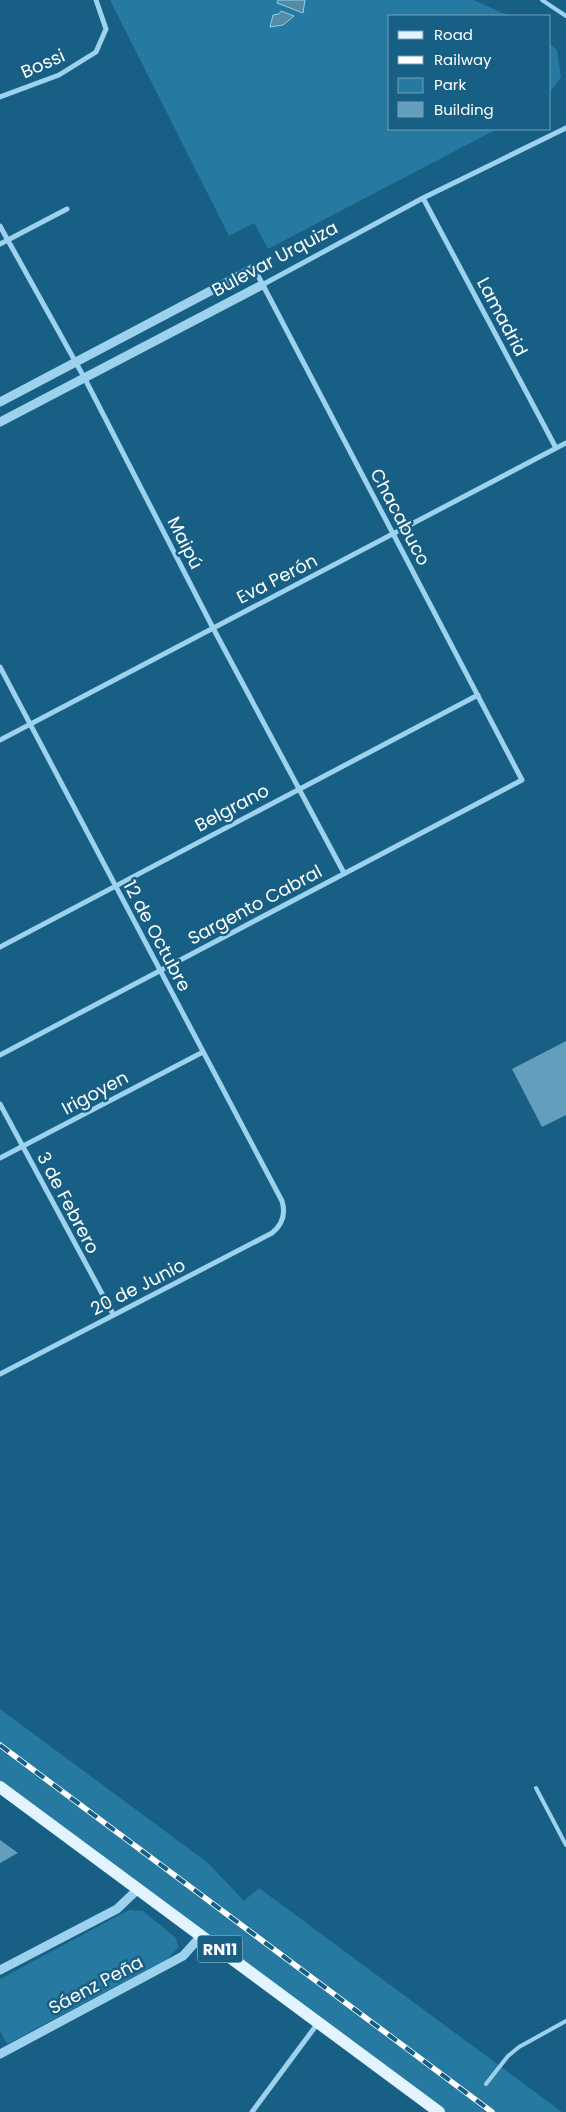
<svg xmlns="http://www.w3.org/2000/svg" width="566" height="2112" font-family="Poppins,sans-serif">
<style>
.green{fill:#267aa2}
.water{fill:#568ba6;stroke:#8ed1ef}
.building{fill:#639fbd}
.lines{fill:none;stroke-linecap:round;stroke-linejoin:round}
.service{stroke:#9cd2ed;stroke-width:4}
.minor{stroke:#9cd2ed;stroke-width:5}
.tertiary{stroke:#9cd2ed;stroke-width:9}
.primary{stroke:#e2f4ff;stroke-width:12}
.rail-casing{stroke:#fff;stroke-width:5.5}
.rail{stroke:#175f84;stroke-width:4;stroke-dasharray:11;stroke-linecap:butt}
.labels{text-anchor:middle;stroke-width:5;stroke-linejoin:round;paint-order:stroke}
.shield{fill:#175f84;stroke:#b9cfda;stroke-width:1}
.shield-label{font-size:16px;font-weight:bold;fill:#fff}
.street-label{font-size:18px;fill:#fff;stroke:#175f84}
</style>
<rect width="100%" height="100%" fill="#175f84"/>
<path class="green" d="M110 0H473L510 16H390V129H497L268 249 254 223 229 236Z
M550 44 557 50 561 77 550 92Z
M0 1709 208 1863 244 1901 259 1888 562 2112H439L0 1787Z
M129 1910 143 1911 176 1938 178 1948 167 1959 7 2044 0 2031V1979Z"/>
<path class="water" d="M278 0H305L303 13 277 3Z
M281 11 294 16 283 25 270 27 273 15 279 14Z"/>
<path class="building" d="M566 1041V1115L542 1127 512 1069Z
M0 1840 18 1853 0 1863Z"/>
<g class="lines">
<path class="service" d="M542 0 566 16
M536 1788 566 1845
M486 2084 508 2056 519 2047 566 2021"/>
<path class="minor" d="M0 97 59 75 96 52 106 29 96 0
M423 198 556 448
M0 226 85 379 213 628 344 873
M0 244 67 209
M262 285 423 198 566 128
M0 667 282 1201C286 1214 283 1224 272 1233L0 1374
M0 740 566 443
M0 947 478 695
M0 1055 522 780 254 268
M0 1104 113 1314
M0 1158 203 1052
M252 2112 318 2023"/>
<path class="tertiary" d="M0 402 254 268
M0 422 262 285
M0 1970 117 1909 138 1889
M0 2054 183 1956 201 1936"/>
<path class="primary" d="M0 1787 439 2112"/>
<defs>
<path id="rail" d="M0 1745 492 2112"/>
</defs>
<use href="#rail" class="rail-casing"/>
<use href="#rail" class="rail"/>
</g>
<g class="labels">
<rect class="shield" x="197.5" y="1935.5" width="45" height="27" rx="4"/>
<g class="shield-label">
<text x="220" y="1955">RN11</text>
</g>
<g class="street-label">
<text transform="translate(43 64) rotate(-24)" y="6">Bossi</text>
<text transform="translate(275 259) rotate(-28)" y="6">Bulevar Urquiza</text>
<text transform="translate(502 317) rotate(62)" y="6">Lamadrid</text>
<text transform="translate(400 517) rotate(62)" y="6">Chacabuco</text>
<text transform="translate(185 543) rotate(63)" y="6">Maipú</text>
<text transform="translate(277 579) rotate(-27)" y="6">Eva Perón</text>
<text transform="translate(232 808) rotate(-28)" y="6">Belgrano</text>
<text transform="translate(255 905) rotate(-28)" y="6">Sargento Cabral</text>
<text transform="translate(157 936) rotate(62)" y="6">12 de Octubre</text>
<text transform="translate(95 1093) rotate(-28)" y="6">Irigoyen</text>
<text transform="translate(68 1203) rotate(62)" y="6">3 de Febrero</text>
<text transform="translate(138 1287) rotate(-27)" y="6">20 de Junio</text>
<text transform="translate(96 1985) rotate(-28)" y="6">Sáenz Peña</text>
</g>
</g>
<rect x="388" y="15" width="162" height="115" fill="#175f84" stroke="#749fb5"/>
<rect x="398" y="31" width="25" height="8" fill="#e2f4ff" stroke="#749fb5"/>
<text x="434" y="40" font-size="15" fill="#ffffff">Road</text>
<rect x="398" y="56" width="25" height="8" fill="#ffffff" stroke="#749fb5"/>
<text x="434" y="65" font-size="15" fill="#ffffff">Railway</text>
<rect x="398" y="78" width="25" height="15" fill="#267aa2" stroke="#749fb5"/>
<text x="434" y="90" font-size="15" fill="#ffffff">Park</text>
<rect x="398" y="102" width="25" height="15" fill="#639fbd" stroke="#749fb5"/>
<text x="434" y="115" font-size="15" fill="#ffffff">Building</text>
</svg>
